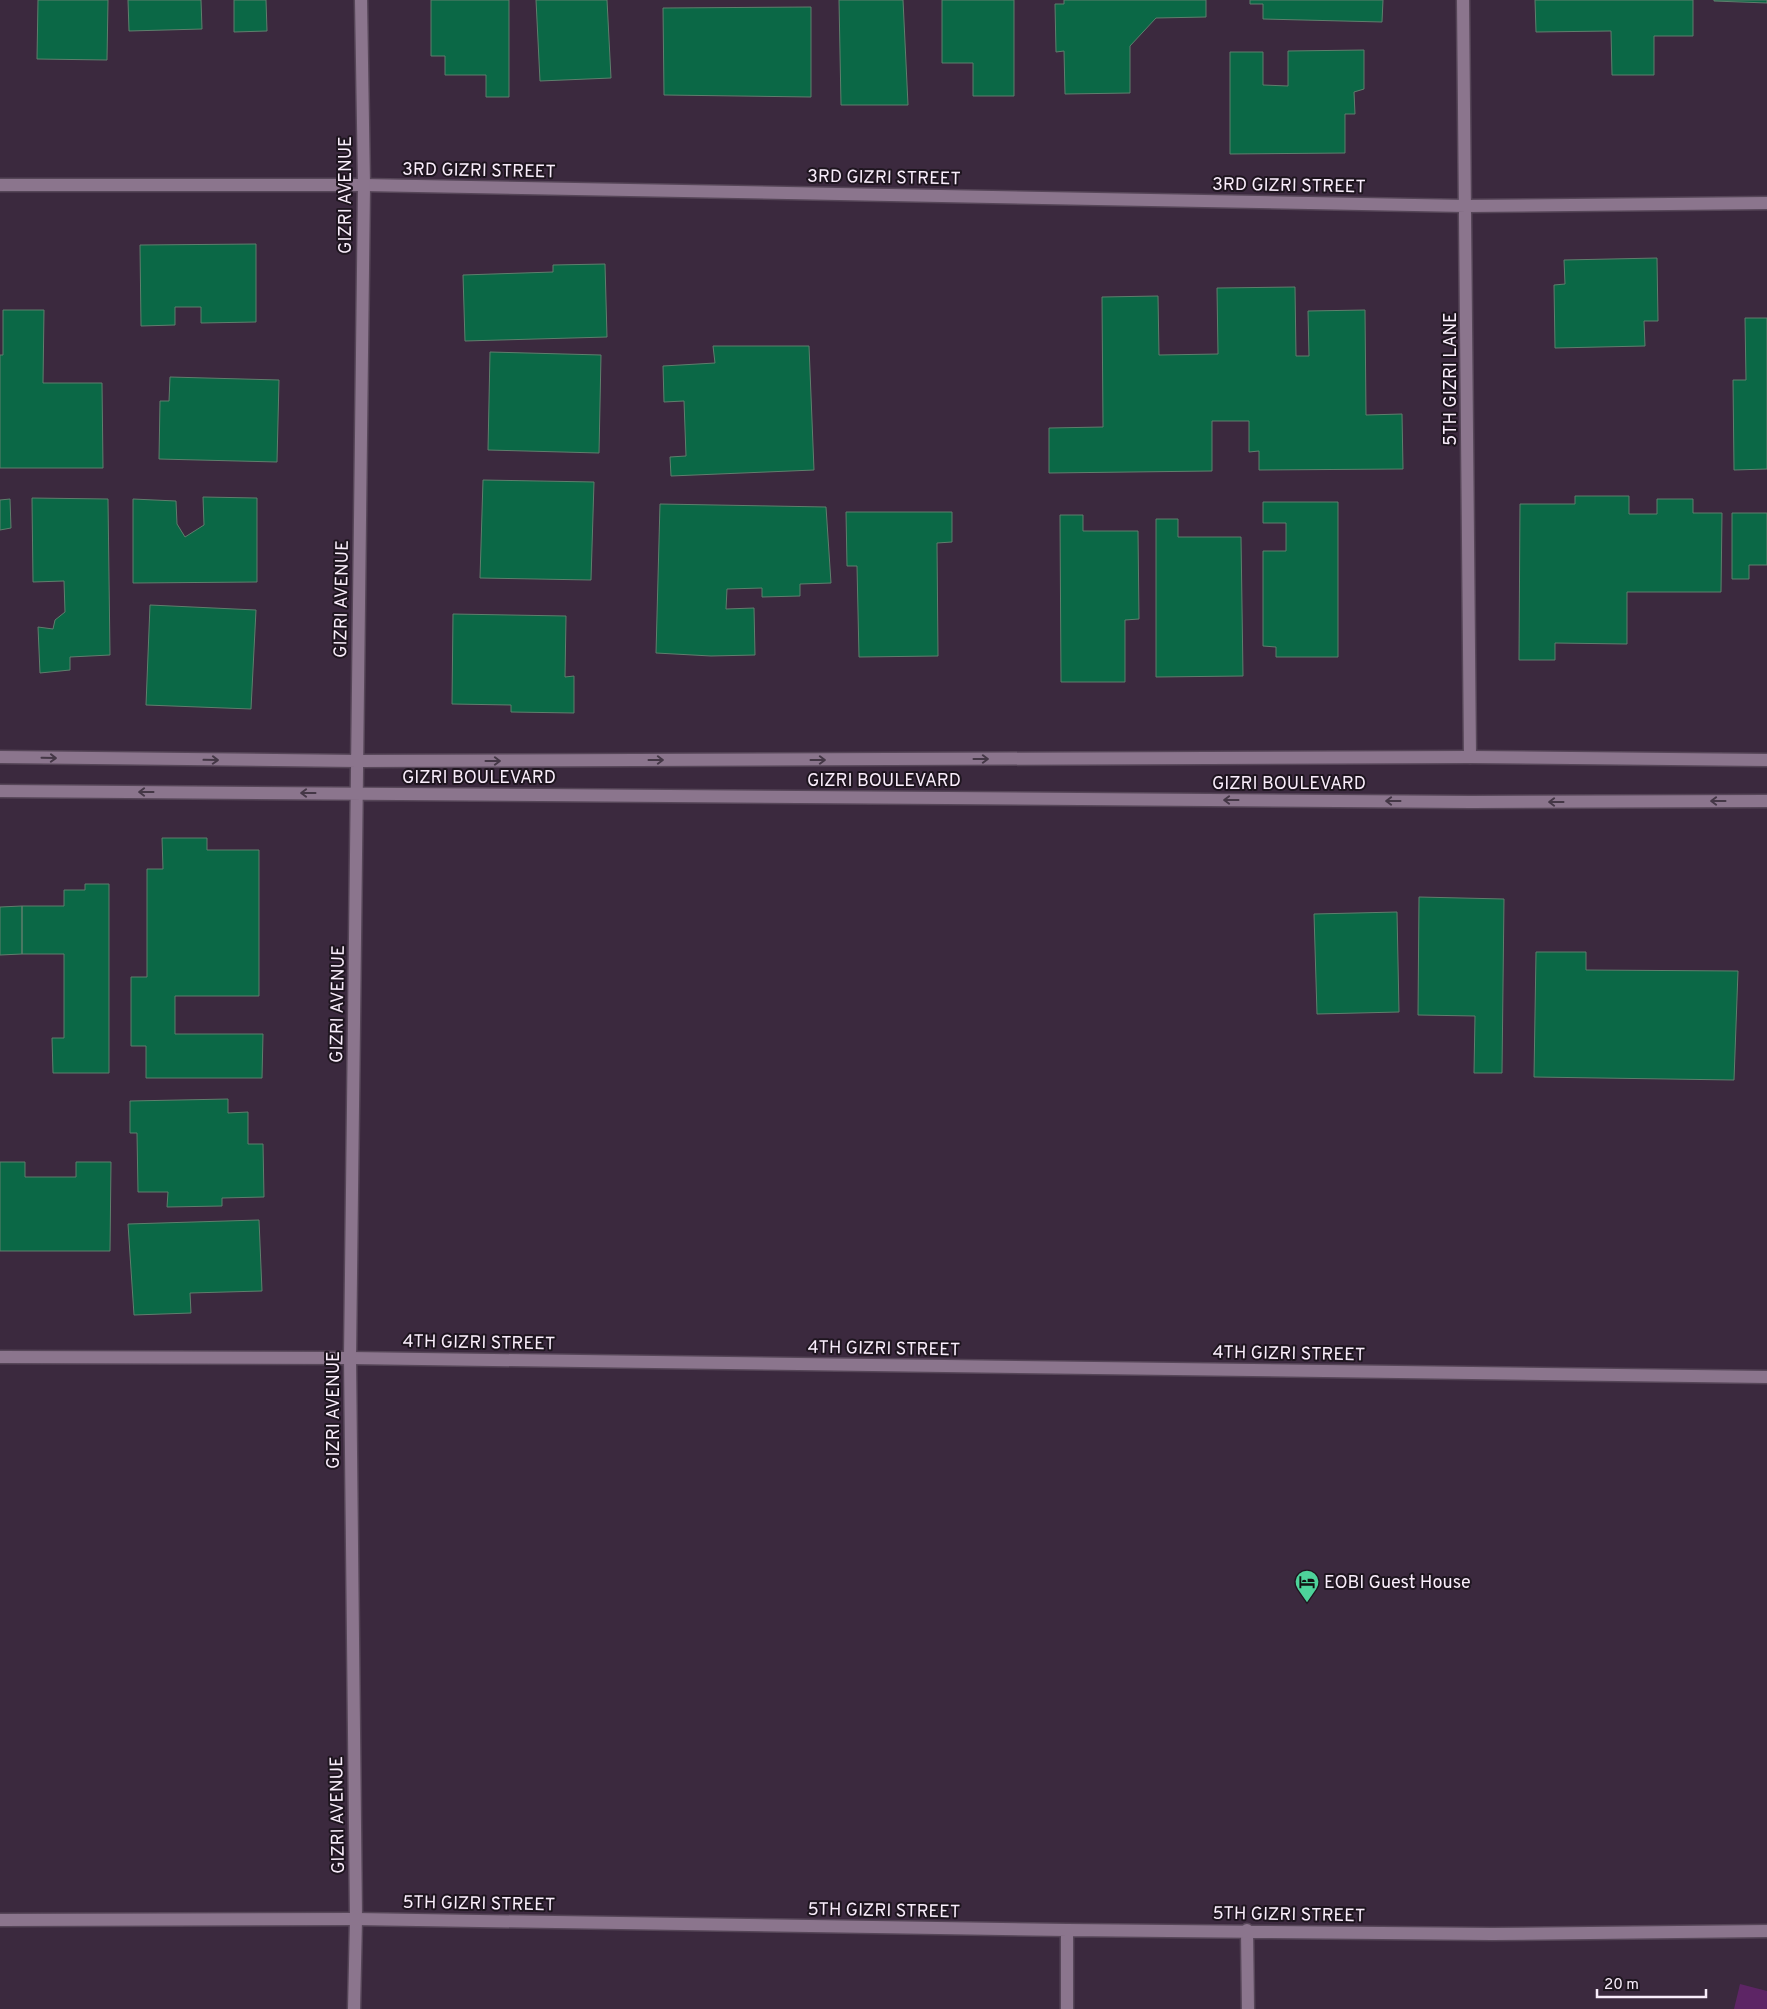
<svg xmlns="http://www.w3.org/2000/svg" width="1767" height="2009" font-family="Overpass,sans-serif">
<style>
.green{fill:#5d2565}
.building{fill:#0b6846;stroke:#5f7e6d}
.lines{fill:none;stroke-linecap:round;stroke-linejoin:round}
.street-casing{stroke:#564658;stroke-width:15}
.secondary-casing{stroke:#564658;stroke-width:15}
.street{stroke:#8b758d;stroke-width:12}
.secondary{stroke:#8b758d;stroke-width:12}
.oneway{stroke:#443746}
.labels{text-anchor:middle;stroke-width:4;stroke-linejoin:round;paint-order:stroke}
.street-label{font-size:18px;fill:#f9edfb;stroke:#1e151f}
.poi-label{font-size:18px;fill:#f9edfb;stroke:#1e151f;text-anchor:start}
</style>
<rect width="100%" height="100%" fill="#3b293e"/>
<path class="green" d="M1740 1984 1767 1991V2009H1734Z"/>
<path class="building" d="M38 0H108L107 60 37 59Z
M128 0H201L202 29 129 31Z
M234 0H266L267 31 234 32Z
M431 0H509V97H486V75H445V56H431Z
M536 0H607L611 78 540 81Z
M839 0H903L908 105H841Z
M942 0H1014V96H973V63H942Z
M1064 0H1206V17L1156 18 1130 46V93L1065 94 1064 51 1056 52 1055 4H1064Z
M1250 0H1383L1382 22 1263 19V4H1250Z
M1535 0H1693V36H1654V75H1612L1611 31 1536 32Z
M1714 0H1767V3L1714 1Z
M811 7V97L664 95 663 8Z
M1364 50V89L1354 92 1355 114H1345V153L1230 154V52H1263V85L1288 86V51Z
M256 244V322L201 323V307H175V325L141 326 140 245Z
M1657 258 1658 321H1644L1645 346 1555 348 1554 285 1565 284 1564 260Z
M605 264 607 337 465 341 463 275 553 272V265Z
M1295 287 1296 356H1309L1308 311 1365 310 1366 415 1402 414 1403 469 1259 470V451L1249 452V421H1212V471L1049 473V428L1103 427 1102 297 1158 296 1159 355 1218 354 1217 288Z
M3 310H44L43 383H102L103 468H0V355H3Z
M1745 318H1767V469L1734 470 1733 380H1746Z
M713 346H809L814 470 671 476 670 457 686 456 684 401 664 402 663 366 715 363Z
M490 352 601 355 599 453 488 450Z
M170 377 279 380 277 462 159 459 160 401H169Z
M483 480 594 482 591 580 480 578Z
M1575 496H1629V514H1657V499H1693V513H1722L1721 592H1627V644L1555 643V660H1519L1520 504H1575Z
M203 497 257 498V582L133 583V499L176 501 177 524 185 537 204 525Z
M32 498 108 499 110 655 70 657V670L40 673 38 627 53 629 55 620 65 612 64 581 33 582Z
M10 499 11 528 0 530V500Z
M1263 502H1338V657H1276V647L1263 646V551H1286V523H1263Z
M660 504 826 507 831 583 800 584V596L762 597V588L727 589 726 609 754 608 755 655 711 656 656 653Z
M846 512H952V542L937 543 938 656 859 657 857 566H847Z
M1732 513H1767V565H1749V579H1732Z
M1060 515H1083V531H1138L1139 619 1125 620V682H1061Z
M1156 519H1178V537H1241L1243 676 1156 677Z
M150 605 256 610 251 709 146 705Z
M453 614 566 616 565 677 574 676V713L511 712V705L452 704Z
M162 838H207V850H259V996H175V1034H263L262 1078H146V1046H131V977H147V869H163Z
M85 884H109V1073H53L52 1038H64V954H22V906H64V890H85Z
M1419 897 1504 899 1502 1073H1474L1475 1016 1418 1015Z
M22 906V954L0 955V907Z
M1397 912 1399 1012 1317 1014 1314 914Z
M1536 952H1586V970L1738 971 1734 1080 1534 1077Z
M228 1099V1113L248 1112V1144H263L264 1197 222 1198V1206L167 1207 168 1192H138L137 1133H130V1101Z
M0 1162H25V1177H76V1162H111L110 1251H0Z
M259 1220 262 1291 190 1293 191 1313 134 1315 128 1224Z"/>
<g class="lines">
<defs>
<path id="street" d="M1463 0 1470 757
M0 185H364L1466 206 1767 203
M0 1357 350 1358 1767 1377
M0 1920 356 1919 1067 1930 1492 1934 1767 1931
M1247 1930 1248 2009
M1067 2009V1930"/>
<path id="secondary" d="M0 757 357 761 1470 757 1767 760
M0 791 1471 802 1767 801
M354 2009 356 1919 350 1358 364 185 361 0"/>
</defs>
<use href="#street" class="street-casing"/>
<use href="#secondary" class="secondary-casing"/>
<use href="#street" class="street"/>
<use href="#secondary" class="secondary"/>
</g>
<defs><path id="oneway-shaft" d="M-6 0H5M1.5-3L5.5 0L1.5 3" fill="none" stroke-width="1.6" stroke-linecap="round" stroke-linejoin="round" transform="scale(1.25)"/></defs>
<g class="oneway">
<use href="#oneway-shaft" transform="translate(49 758) rotate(1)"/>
<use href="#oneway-shaft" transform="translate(981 759)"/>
<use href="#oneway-shaft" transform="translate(211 760) rotate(1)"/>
<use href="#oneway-shaft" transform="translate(656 760)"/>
<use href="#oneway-shaft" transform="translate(818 760)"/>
<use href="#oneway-shaft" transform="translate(493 761)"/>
<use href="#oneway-shaft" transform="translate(146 792) rotate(-180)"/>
<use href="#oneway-shaft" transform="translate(308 793) rotate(-180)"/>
<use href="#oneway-shaft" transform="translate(1231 800) rotate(-180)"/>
<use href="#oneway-shaft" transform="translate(1393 801) rotate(-180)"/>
<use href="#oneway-shaft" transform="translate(1718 801) rotate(180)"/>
<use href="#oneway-shaft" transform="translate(1556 802) rotate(180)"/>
</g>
<defs>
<symbol id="hotel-pin" viewBox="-11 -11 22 30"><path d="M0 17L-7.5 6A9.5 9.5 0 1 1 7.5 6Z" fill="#4dd39a" stroke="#1e151f"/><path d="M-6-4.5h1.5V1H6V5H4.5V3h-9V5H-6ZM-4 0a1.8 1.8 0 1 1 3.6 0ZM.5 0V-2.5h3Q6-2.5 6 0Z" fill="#111"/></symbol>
</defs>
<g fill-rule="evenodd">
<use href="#hotel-pin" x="1293" y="1568" width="28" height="38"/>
</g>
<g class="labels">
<g class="street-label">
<text transform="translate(479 170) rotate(1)" y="6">3RD GIZRI STREET</text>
<text transform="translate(884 177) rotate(1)" y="6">3RD GIZRI STREET</text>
<text transform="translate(1289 185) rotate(1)" y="6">3RD GIZRI STREET</text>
<text transform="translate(345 195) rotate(-90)" y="6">GIZRI AVENUE</text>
<text transform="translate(1450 379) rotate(-90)" y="6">5TH GIZRI LANE</text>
<text transform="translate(341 599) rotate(-89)" y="6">GIZRI AVENUE</text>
<text x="479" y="783">GIZRI BOULEVARD</text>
<text x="884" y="786">GIZRI BOULEVARD</text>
<text x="1289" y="789">GIZRI BOULEVARD</text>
<text transform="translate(337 1004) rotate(-89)" y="6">GIZRI AVENUE</text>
<text transform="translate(479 1342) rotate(1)" y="6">4TH GIZRI STREET</text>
<text transform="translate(884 1348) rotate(1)" y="6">4TH GIZRI STREET</text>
<text transform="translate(1289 1353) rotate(1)" y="6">4TH GIZRI STREET</text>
<text transform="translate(333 1410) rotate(-90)" y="6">GIZRI AVENUE</text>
<text transform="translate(337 1815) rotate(-91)" y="6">GIZRI AVENUE</text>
<text transform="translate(479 1903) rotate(1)" y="6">5TH GIZRI STREET</text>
<text transform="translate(884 1910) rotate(1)" y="6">5TH GIZRI STREET</text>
<text transform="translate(1289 1914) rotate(1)" y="6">5TH GIZRI STREET</text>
</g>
<g class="poi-label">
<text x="1324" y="1588">EOBI Guest House</text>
</g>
</g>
<path d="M1597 1989v8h109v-8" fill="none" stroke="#f9edfb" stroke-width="2.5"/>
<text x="1604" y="1989" font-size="15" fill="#f9edfb" stroke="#1e151f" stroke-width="4" paint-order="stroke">20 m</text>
</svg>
